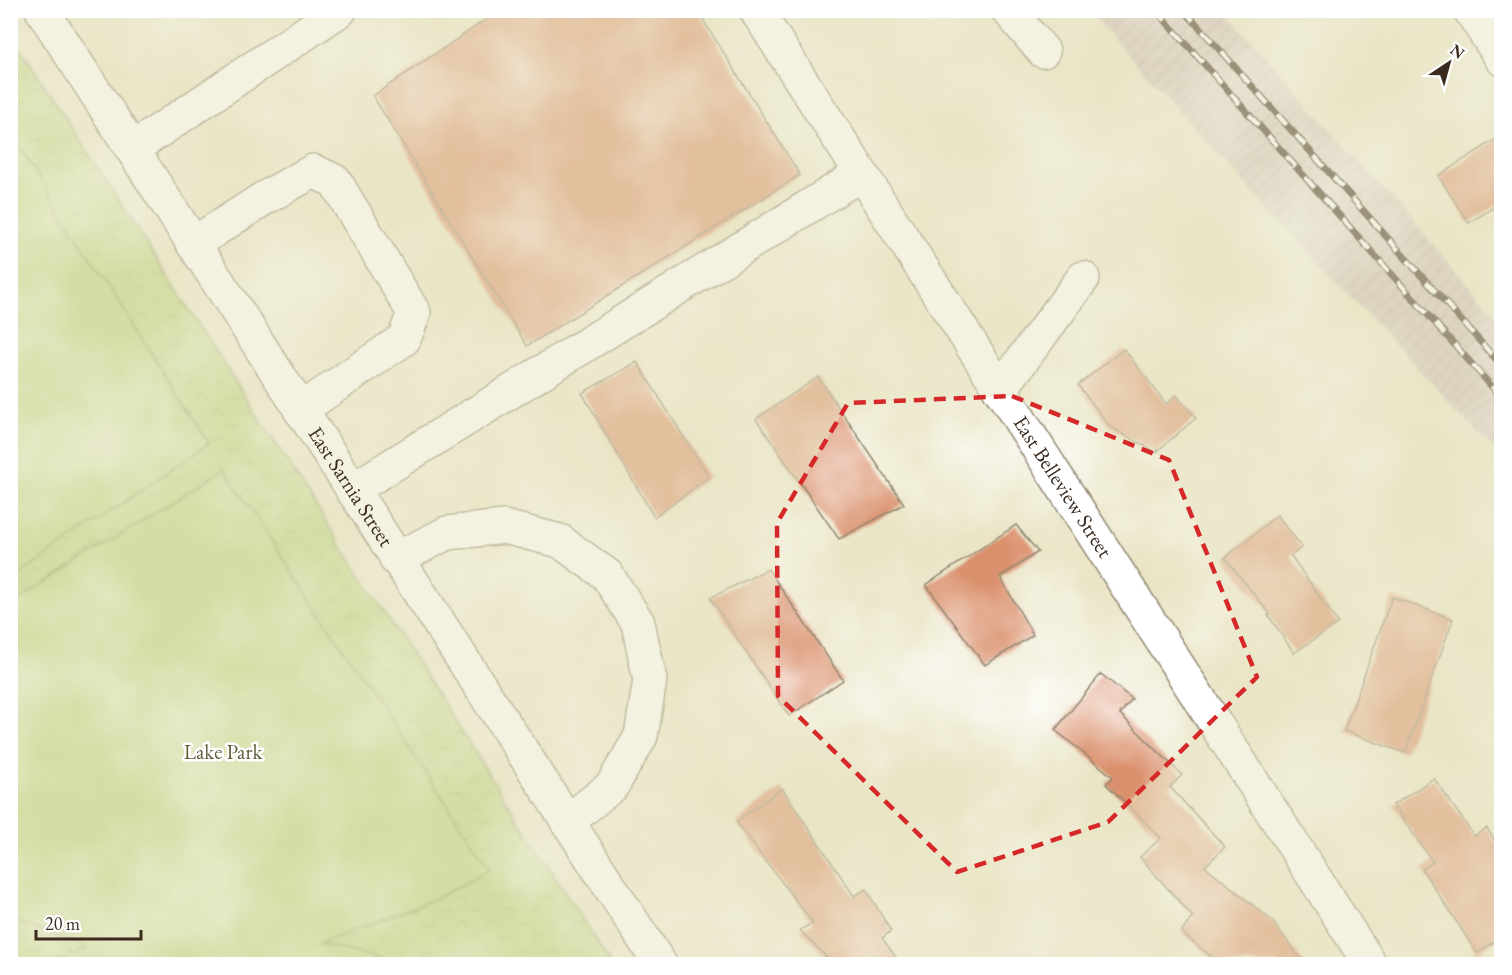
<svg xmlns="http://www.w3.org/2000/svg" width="1512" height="975" font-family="'EB Garamond',serif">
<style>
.industrial{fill:url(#industrial-furrows)}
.park{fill:url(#park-crowns);stroke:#7a7f4c;stroke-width:1.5}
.pitch{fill:#b9d47a;stroke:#7a7f4c;stroke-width:1.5}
.building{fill:#da906c}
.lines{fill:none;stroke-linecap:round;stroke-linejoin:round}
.minor-casing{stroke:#928872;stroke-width:36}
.major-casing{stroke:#928872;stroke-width:36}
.minor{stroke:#fff;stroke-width:33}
.major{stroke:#fff;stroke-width:33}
.rail-casing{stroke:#3b2a1e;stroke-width:7}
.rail{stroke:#fff;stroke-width:4.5;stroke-dasharray:14;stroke-linecap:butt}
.marked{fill:none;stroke:#d62828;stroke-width:4.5;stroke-dasharray:12 8;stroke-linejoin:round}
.labels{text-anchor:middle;stroke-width:5;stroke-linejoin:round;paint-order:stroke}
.street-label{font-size:21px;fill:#3b2a1e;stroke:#fff}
.park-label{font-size:21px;fill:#615d3a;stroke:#fff}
</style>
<defs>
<pattern id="industrial-furrows" width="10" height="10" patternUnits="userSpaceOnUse" patternTransform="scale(1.5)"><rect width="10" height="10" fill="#cfc0bb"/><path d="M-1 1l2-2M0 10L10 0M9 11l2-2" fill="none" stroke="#b3a5a0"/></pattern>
<pattern id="park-crowns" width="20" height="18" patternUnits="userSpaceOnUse" patternTransform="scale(1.5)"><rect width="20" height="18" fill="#b9d47a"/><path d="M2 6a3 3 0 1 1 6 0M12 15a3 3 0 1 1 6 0" fill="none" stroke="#a0b669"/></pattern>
</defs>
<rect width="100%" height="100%" fill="#fff"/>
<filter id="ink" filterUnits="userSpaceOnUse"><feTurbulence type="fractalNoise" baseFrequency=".0167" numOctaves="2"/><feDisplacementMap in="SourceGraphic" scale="12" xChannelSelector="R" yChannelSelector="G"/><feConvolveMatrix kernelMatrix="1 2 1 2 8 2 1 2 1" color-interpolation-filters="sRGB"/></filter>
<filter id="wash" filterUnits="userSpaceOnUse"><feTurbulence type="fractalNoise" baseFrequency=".008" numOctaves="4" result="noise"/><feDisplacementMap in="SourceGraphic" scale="24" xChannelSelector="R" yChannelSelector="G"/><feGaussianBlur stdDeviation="1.35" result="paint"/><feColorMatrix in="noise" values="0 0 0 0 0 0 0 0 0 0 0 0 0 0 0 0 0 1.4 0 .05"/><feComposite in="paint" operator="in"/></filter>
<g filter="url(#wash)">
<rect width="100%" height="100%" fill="#eae5c6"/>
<path class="industrial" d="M1089 11H1226L1501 321V457L1253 193Z"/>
<path class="park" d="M10 32 565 892 611 964H11Z"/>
<path class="pitch" d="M10 132 209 443 11 581H10Z
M224 469 490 869 439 897 319 944 405 964H50L88 948 11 920V605Z"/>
<g id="blocks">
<path class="building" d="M500 10H697L800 175 527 346 373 96Z
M1502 135V202L1469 223 1438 176Z
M1124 349 1166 404 1176 395 1196 418 1156 452 1110 427 1078 385Z
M637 362 709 477 654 517 582 393Z
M818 377 904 504 839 539 756 419Z
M1277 515 1302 547 1291 556 1338 623 1294 653 1268 615 1270 614 1225 558Z
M1016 525 1038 552 1000 577 1033 635 985 665 926 585Z
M768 569 843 680 789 716 710 598Z
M1392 597 1453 619 1405 753 1344 731Z
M1101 674 1132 699 1120 714 1182 775 1170 787 1225 847 1205 866 1271 920 1305 964H1220L1181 932 1193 917 1140 857 1161 838 1106 784 1113 777 1055 730Z
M1434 778 1474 836 1487 828 1502 851V936L1477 953 1422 869 1433 862 1393 805Z
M782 788 854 896 866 889 891 931 882 938 901 964H833L800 930 813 923 736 822Z"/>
</g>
</g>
<g filter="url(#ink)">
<use href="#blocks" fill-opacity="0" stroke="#928872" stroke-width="1.5"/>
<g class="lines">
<defs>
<g id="minor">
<path id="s1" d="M756 10 1370 964"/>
<path d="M1008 10 1043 51"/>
<path d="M1470 10 1502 59"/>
<path d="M132 149 340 10"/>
<path d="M193 244 263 199 313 171 335 181 414 313 404 339 300 410"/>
<path d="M1000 390 1083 278"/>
<path d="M352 490 861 174"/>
<path d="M396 559 447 533 504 527 560 541 607 575 638 623 650 680 641 736 612 786 567 822"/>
</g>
<g id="major">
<path id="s2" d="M42 10 660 964"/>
</g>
</defs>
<use href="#minor" class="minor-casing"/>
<use href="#major" class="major-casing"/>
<use href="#minor" class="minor"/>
<use href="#major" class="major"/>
<defs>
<path id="rail" d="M1156 10 1502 398
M1184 10 1502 366"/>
</defs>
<use href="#rail" class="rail-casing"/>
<use href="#rail" class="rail"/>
</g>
</g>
<path d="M0 0H1512V975H0ZM1012 396 1169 460 1257 677 1108 822 957 872 778 696 777 523 848 403Z" fill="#eae5c6" fill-opacity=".55" fill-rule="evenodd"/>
<path class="marked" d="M1012 396 1169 460 1257 677 1108 822 957 872 778 696 777 523 848 403Z"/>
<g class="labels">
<g class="street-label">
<text dy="7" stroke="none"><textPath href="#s1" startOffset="567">East Belleview Street</textPath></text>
<text dy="7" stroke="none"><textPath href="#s2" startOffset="568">East Sarnia Street</textPath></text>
</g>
<g class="park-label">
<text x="223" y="759">Lake Park</text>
</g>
</g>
<rect width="1512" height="975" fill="none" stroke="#fff" stroke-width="36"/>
<g transform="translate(1449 63) rotate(36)" stroke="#ffffff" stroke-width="4.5" paint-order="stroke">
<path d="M0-4.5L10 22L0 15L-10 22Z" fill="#3b2a1e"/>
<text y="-9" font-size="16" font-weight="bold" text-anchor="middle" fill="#3b2a1e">N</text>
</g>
<path d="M36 930v9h105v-9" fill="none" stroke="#3b2a1e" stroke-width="3"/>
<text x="45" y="930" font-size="18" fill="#3b2a1e" stroke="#ffffff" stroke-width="4.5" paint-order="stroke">20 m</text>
</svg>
